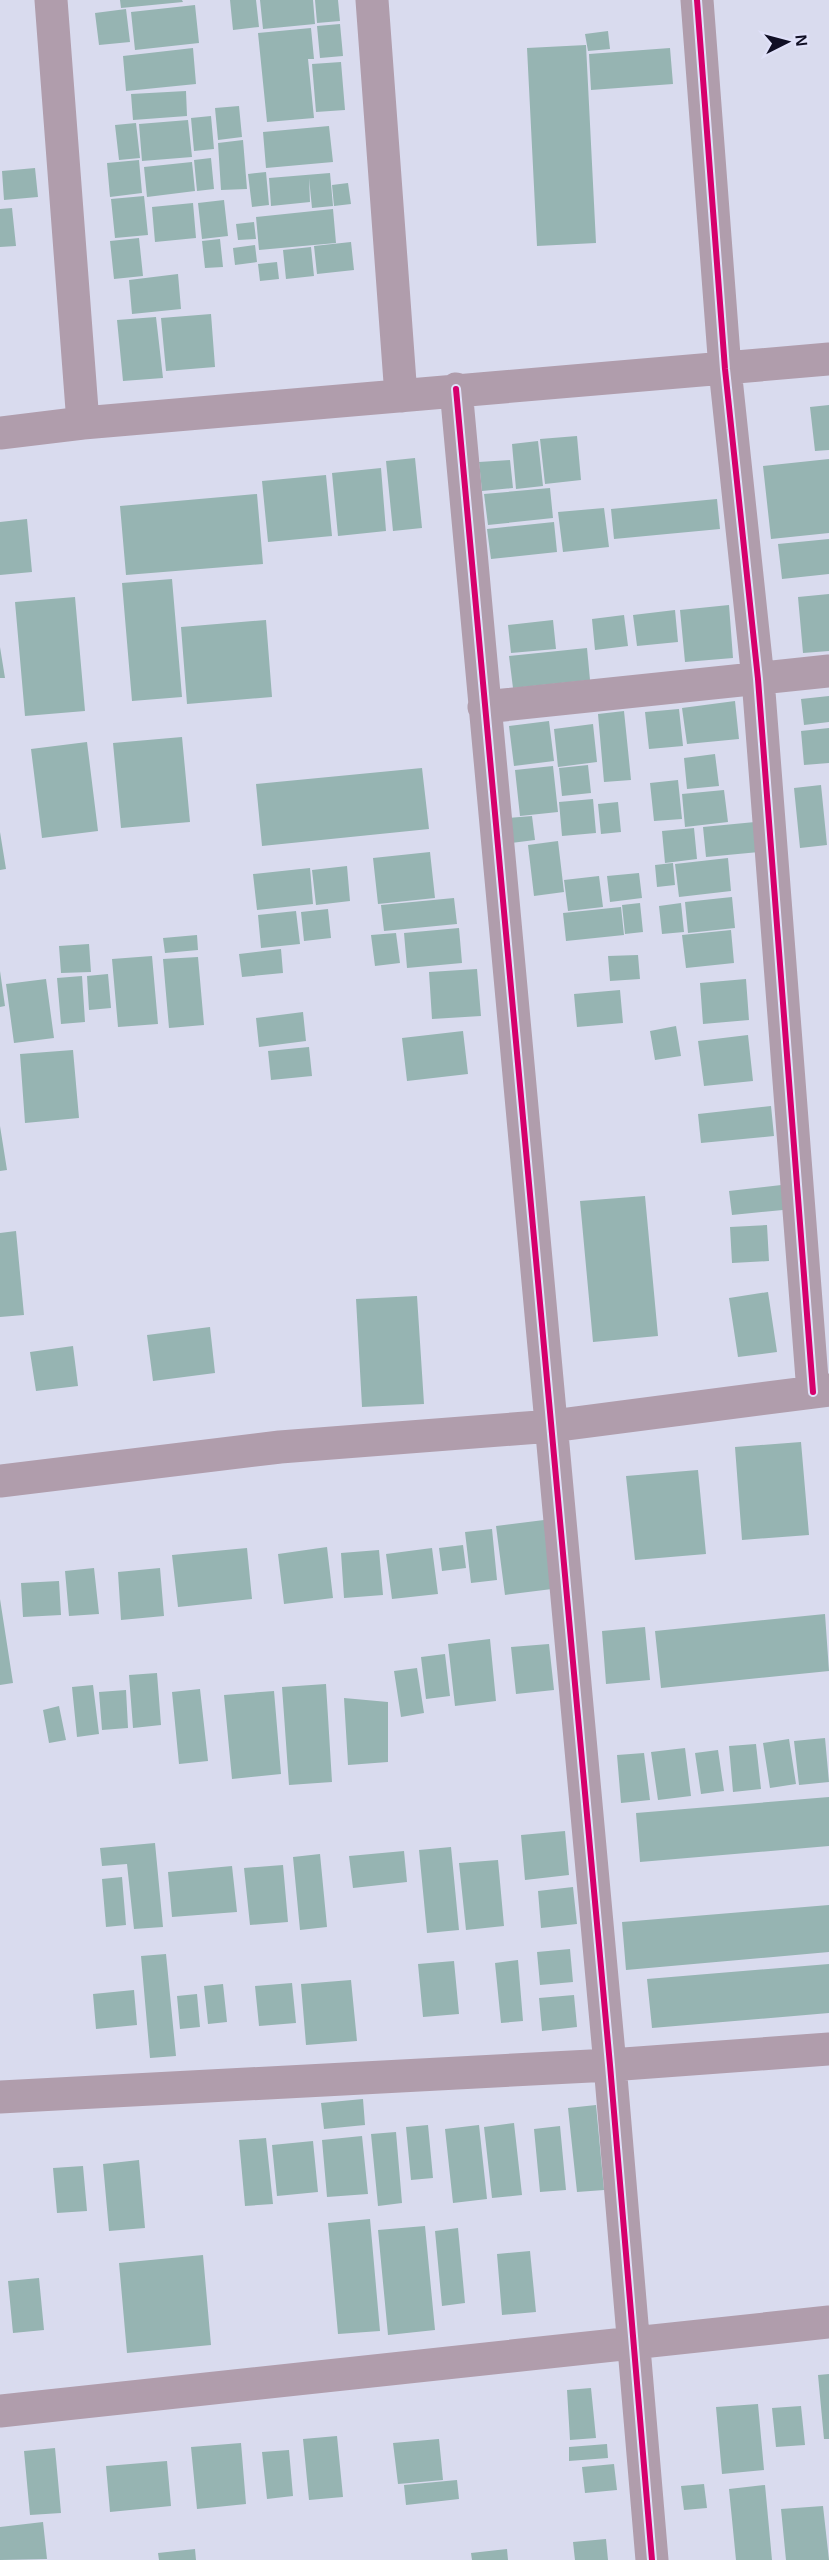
<svg xmlns="http://www.w3.org/2000/svg" width="829" height="2560" font-family="Helvetica,sans-serif">
<style>
.building{fill:#96b4b2}
.lines{fill:none;stroke-linecap:round;stroke-linejoin:round}
.street{stroke:#b09dac;stroke-width:33}
.cycleway-casing{stroke:#e0e1f9;stroke-width:10}
.cycleway{stroke:#d6006c;stroke-width:6}
</style>
<rect width="100%" height="100%" fill="#d9dbee"/>
<path class="building" d="M120 0H182L183 2 121 8Z
M230 0H256L259 27 233 30Z
M260 0H313L315 24 263 29Z
M315 0H338L340 21 317 23Z
M195 5 199 43 135 50 131 12Z
M126 9 130 42 99 45 95 13Z
M340 24 343 56 320 58 317 26Z
M311 28 314 59H308L314 118 267 122 258 33Z
M608 31 610 49 588 51 585 34Z
M586 45 596 243 537 246 527 48Z
M193 48 196 84 126 91 123 56Z
M670 48 673 84 591 90 589 54Z
M341 62 345 110 316 112 312 64Z
M186 91 187 116 133 120 131 94Z
M239 106 242 137 218 140 215 108Z
M211 116 214 149 194 151 191 118Z
M188 120 192 157 142 161 139 124Z
M136 123 140 158 119 160 115 125Z
M329 126 333 162 266 168 263 132Z
M243 140 247 189 221 190 218 143Z
M211 158 214 189 197 191 194 160Z
M139 160 142 193 110 197 107 163Z
M192 162 195 191 147 197 144 167Z
M35 168 38 197 4 200 2 171Z
M266 172 269 205 252 207 248 174Z
M330 173 333 206 312 208 309 178 310 202 271 206 269 178Z
M348 183 351 204 334 206 332 185Z
M144 196 148 235 115 238 111 199Z
M224 200 228 236 202 239 198 203Z
M193 203 196 238 155 242 152 207Z
M12 208 16 246 0 247V209Z
M333 209 336 243 259 250 256 217Z
M254 222 256 239 238 240 236 224Z
M139 238 143 276 114 279 110 241Z
M220 239 223 267 205 268 202 241Z
M351 242 354 270 317 274 314 246Z
M255 245 257 262 235 265 233 248Z
M311 247 314 276 286 279 283 250Z
M277 262 279 279 260 281 258 264Z
M178 274 181 309 132 314 129 280Z
M211 314 215 367 166 371 161 318Z
M156 317 163 378 123 381 117 320Z
M829 405V450L815 451 810 407Z
M577 436 581 480 545 484 540 439Z
M538 441 543 486 516 489 512 444Z
M415 458 422 528 393 531 386 461Z
M829 459V533L771 539 763 466Z
M510 460 513 488 482 491 479 462Z
M381 468 386 531 338 536 332 473Z
M326 475 332 536 268 542 262 481Z
M550 488 553 518 488 525 484 494Z
M257 494 263 564 126 575 120 506Z
M717 499 720 529 614 539 611 509Z
M604 508 609 547 563 552 558 512Z
M27 519 32 572 0 575V522Z
M554 522 557 552 491 559 487 529Z
M829 539V574L782 579 778 544Z
M172 579 182 697 132 701 122 583Z
M829 594V651L803 653 798 597Z
M75 597 85 711 25 716 15 602Z
M729 605 733 658 685 662 680 610Z
M675 610 678 642 637 646 633 615Z
M624 615 628 646 595 650 592 619Z
M266 620 272 697 187 704 181 627Z
M553 620 556 649 511 653 508 625Z
M0 647 5 678H0Z
M587 648 590 680 513 688 509 656Z
M829 696V722L804 725 801 699Z
M735 701 739 739 687 744 682 708Z
M679 709 683 746 649 749 645 712Z
M624 711 631 780 604 782 598 714Z
M549 721 554 761 514 766 509 726Z
M593 724 597 762 558 767 554 729Z
M829 728V763L804 765 801 731Z
M182 737 190 822 121 828 113 743Z
M87 742 98 831 42 838 31 749Z
M715 754 719 786 687 789 684 758Z
M588 765 591 793 562 796 559 768Z
M553 766 558 812 520 816 515 770Z
M422 768 429 829 262 846 256 784Z
M678 780 682 819 654 821 650 783Z
M821 785 827 845 800 848 794 788Z
M724 790 728 822 685 827 682 794Z
M593 799 596 833 562 836 559 802Z
M618 802 621 832 601 834 598 804Z
M532 816 535 840 511 843 508 818Z
M755 822 759 852 706 857 703 827Z
M694 828 697 859 665 863 662 831Z
M0 832 6 869 0 870Z
M558 841 564 892 534 896 528 845Z
M430 852 435 898 378 904 373 858Z
M728 858 731 891 679 897 675 864Z
M673 863 675 885 657 887 655 865Z
M347 866 350 901 316 905 312 870Z
M310 868 313 904 257 910 253 874Z
M639 873 642 898 610 902 607 876Z
M599 876 603 907 568 911 564 880Z
M732 897 735 928 688 933 685 902Z
M454 898 457 924 384 931 381 905Z
M640 903 643 932 625 934 622 905Z
M681 903 684 932 662 934 659 906Z
M621 907 624 935 566 941 563 913Z
M328 909 331 938 304 941 301 912Z
M296 911 300 944 261 948 258 915Z
M459 928 462 963 407 968 404 933Z
M731 930 734 963 686 968 682 935Z
M396 933 400 963 375 966 371 935Z
M197 935 198 950 165 953 163 938Z
M89 944 91 972 61 973 59 946Z
M281 949 283 973 242 977 239 954Z
M638 955 640 979 610 981 608 956Z
M152 956 158 1024 118 1027 112 959Z
M198 957 204 1025 169 1028 163 959Z
M477 969 481 1016 432 1019 429 972Z
M0 971 5 1006 0 1007Z
M108 974 111 1008 89 1010 87 976Z
M82 976 85 1022 61 1024 57 978Z
M46 979 54 1038 14 1043 6 984Z
M746 979 749 1020 703 1024 700 983Z
M620 990 623 1023 577 1027 574 994Z
M303 1012 306 1041 259 1047 256 1018Z
M676 1026 681 1056 655 1060 650 1031Z
M463 1031 468 1074 407 1081 402 1038Z
M748 1035 753 1081 704 1086 698 1041Z
M309 1047 312 1076 271 1080 268 1051Z
M73 1050 79 1118 25 1123 20 1054Z
M771 1106 774 1136 701 1143 698 1114Z
M0 1126 7 1170 0 1171Z
M790 1184 793 1209 732 1215 729 1191Z
M645 1196 658 1336 593 1342 580 1201Z
M767 1225 769 1261 732 1263 730 1227Z
M16 1231 24 1315 0 1317V1233Z
M768 1292 777 1352 738 1357 729 1298Z
M417 1296 424 1404 362 1407 356 1299Z
M210 1327 215 1373 153 1381 147 1335Z
M73 1346 78 1386 36 1391 30 1352Z
M801 1442 809 1535 742 1540 735 1447Z
M698 1470 706 1554 635 1560 626 1476Z
M544 1520 552 1589 505 1595 496 1526Z
M492 1529 497 1580 471 1583 465 1532Z
M463 1545 466 1568 442 1571 439 1548Z
M327 1547 333 1598 284 1604 278 1554Z
M247 1548 252 1599 178 1607 172 1555Z
M432 1548 438 1594 392 1599 386 1554Z
M379 1550 383 1595 344 1598 341 1553Z
M94 1568 99 1614 69 1616 65 1571Z
M160 1568 164 1616 121 1620 118 1572Z
M59 1581 61 1615 23 1617 21 1583Z
M0 1599 13 1683 0 1685Z
M825 1614 829 1671 661 1688 655 1631Z
M645 1627 650 1680 606 1684 602 1631Z
M490 1639 496 1701 455 1706 448 1644Z
M549 1644 554 1690 516 1694 511 1647Z
M445 1654 450 1696 426 1699 421 1657Z
M417 1668 424 1713 401 1717 394 1671Z
M157 1673 161 1725 133 1728 129 1675Z
M326 1684 332 1782 289 1785 282 1687Z
M93 1685 99 1734 77 1737 72 1687Z
M200 1689 208 1761 179 1764 172 1692Z
M126 1690 128 1728 102 1730 99 1692Z
M274 1691 281 1774 232 1779 224 1695Z
M344 1698 388 1702V1762L348 1765Z
M59 1706 66 1740 49 1743 43 1710Z
M825 1738 829 1782 799 1785 794 1741Z
M789 1739 796 1784 770 1788 763 1743Z
M756 1744 761 1789 733 1792 729 1746Z
M685 1748 691 1796 658 1800 651 1752Z
M718 1750 724 1791 701 1794 695 1753Z
M644 1753 650 1800 621 1803 617 1755Z
M829 1797V1846L640 1862 636 1813Z
M565 1831 569 1875 525 1880 521 1835Z
M155 1843 163 1927 134 1929 127 1864 102 1866 100 1848Z
M451 1847 459 1930 427 1933 419 1850Z
M404 1851 407 1882 353 1888 349 1856Z
M320 1854 327 1927 300 1930 293 1857Z
M498 1860 504 1926 466 1930 459 1863Z
M283 1865 288 1922 250 1925 244 1868Z
M232 1866 237 1912 172 1917 168 1872Z
M122 1877 126 1925 106 1927 102 1879Z
M573 1887 577 1924 541 1928 538 1891Z
M829 1905V1952L626 1970 622 1922Z
M570 1949 573 1982 540 1985 537 1952Z
M166 1954 176 2056 150 2058 141 1956Z
M518 1960 523 2021 501 2023 495 1963Z
M454 1961 459 2014 423 2017 418 1964Z
M829 1964V2013L652 2028 647 1979Z
M351 1980 357 2041 306 2045 301 1984Z
M292 1983 296 2023 259 2026 255 1986Z
M223 1984 227 2022 208 2024 204 1986Z
M134 1990 137 2025 96 2029 93 1994Z
M197 1994 200 2027 180 2029 177 1996Z
M574 1995 577 2027 542 2031 539 1998Z
M363 2099 365 2125 324 2129 321 2103Z
M596 2105 604 2190 577 2192 568 2108Z
M514 2123 522 2195 492 2198 484 2127Z
M428 2125 433 2178 411 2180 406 2127Z
M479 2125 487 2199 453 2203 445 2129Z
M560 2126 566 2190 540 2192 534 2129Z
M396 2132 402 2203 378 2206 371 2134Z
M362 2136 368 2194 327 2197 322 2140Z
M266 2138 273 2204 245 2206 239 2140Z
M313 2141 318 2192 277 2196 272 2145Z
M139 2160 145 2228 109 2231 103 2164Z
M83 2166 87 2211 57 2213 53 2168Z
M370 2219 380 2331 338 2334 328 2223Z
M425 2226 435 2330 388 2335 378 2230Z
M458 2228 465 2303 442 2306 435 2231Z
M530 2251 536 2312 502 2315 497 2254Z
M203 2255 211 2345 127 2353 119 2263Z
M39 2278 44 2330 13 2333 8 2281Z
M829 2374V2439H824L818 2375Z
M591 2388 596 2438 570 2440 567 2390Z
M758 2404 764 2470 722 2474 716 2407Z
M801 2406 805 2445 776 2447 772 2408Z
M337 2436 343 2497 309 2500 303 2439Z
M439 2439 443 2480 398 2484 393 2443Z
M241 2443 246 2504 197 2509 191 2447Z
M607 2444 608 2458 569 2461V2447Z
M55 2448 61 2513 30 2515 24 2451Z
M289 2450 293 2496 267 2499 262 2452Z
M167 2461 171 2506 110 2512 106 2466Z
M614 2464 617 2490 585 2493 582 2467Z
M457 2480 459 2499 406 2505 404 2485Z
M704 2484 707 2508 684 2510 681 2486Z
M765 2485 772 2560H736L729 2489Z
M823 2506 829 2560H786L781 2509Z
M43 2522 47 2559 0 2560V2527Z
M606 2539 608 2560H575L573 2542Z
M195 2549 196 2560H159L158 2553Z
M507 2549 508 2560H472L471 2553Z"/>
<g class="lines">
<path class="street" d="M372 0 401 396
M697 0 725 369 758 679 813 1392
M456 389 610 2065 652 2560
M83 423 829 359
M0 433 83 423 51 0
M484 707 829 671
M0 1481 280 1447 552 1426 829 1390
M0 2097 610 2065 829 2049
M0 2411 829 2322"/>
<defs>
<path id="cycleway" d="M697 0 725 369 758 679 813 1392
M456 389 610 2065 652 2560"/>
</defs>
<use href="#cycleway" class="cycleway-casing"/>
<use href="#cycleway" class="cycleway"/>
</g>
<g transform="translate(787 42) rotate(84)" stroke="#e0e1f9" stroke-width="4.5" paint-order="stroke">
<path d="M0-4.5L10 22L0 15L-10 22Z" fill="#100f24"/>
<text y="-9" font-size="16" font-weight="bold" text-anchor="middle" fill="#100f24">N</text>
</g>
</svg>
